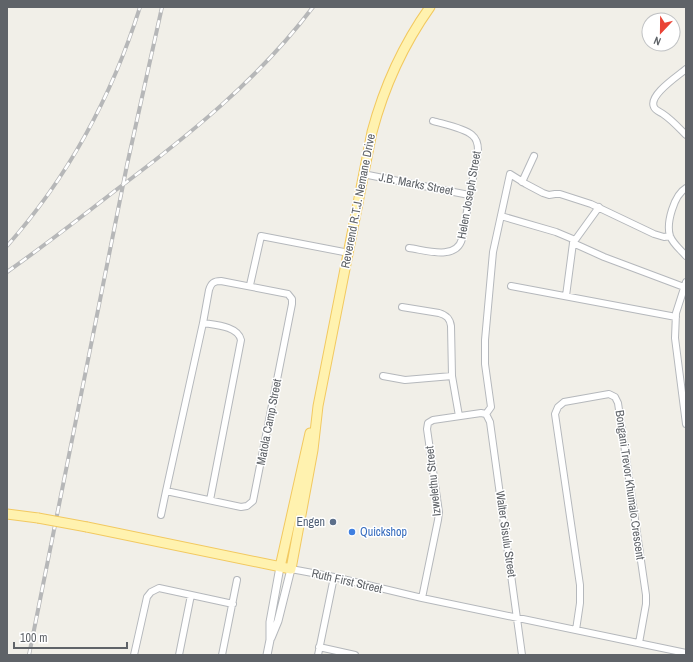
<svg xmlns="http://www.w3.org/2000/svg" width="693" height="662" font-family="'Archivo Narrow',sans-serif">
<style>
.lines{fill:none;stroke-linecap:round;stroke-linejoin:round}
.minor-casing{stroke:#b5b8bc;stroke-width:8}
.tertiary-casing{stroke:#b5b8bc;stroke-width:9}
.primary-casing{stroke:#f2c960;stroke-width:11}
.minor{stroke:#fff;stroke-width:6}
.tertiary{stroke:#fff;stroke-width:7}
.primary{stroke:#fff2af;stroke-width:9}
.rail-casing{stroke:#b6b7b8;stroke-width:4}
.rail{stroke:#fff;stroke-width:2.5;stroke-dasharray:8;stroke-linecap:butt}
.primary-bridge-casing{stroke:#f2c960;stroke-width:11;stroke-linecap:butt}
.primary-bridge{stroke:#fff2af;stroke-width:9}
.service-dot{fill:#5c6f8a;stroke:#fff;stroke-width:1.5}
.shop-dot{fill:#3f7fe0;stroke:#fff;stroke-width:1.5}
.labels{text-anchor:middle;stroke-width:3;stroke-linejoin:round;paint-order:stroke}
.street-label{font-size:12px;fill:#5f6368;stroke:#fff}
.service-label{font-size:12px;fill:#4e5e75;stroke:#fff;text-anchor:end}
.shop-label{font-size:12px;fill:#366cbe;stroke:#fff;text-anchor:start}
</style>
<rect width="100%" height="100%" fill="#f1efe8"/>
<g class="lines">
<defs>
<path id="minor" d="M686 69C678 76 648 95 654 107 655 110 660 112 663 114 672 120 679 128 686 135
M363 174 469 195
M522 182 534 156
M686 188C674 195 666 223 670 236 673 244 681 250 686 256
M501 216 556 232 575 240
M573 243 604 257 684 287
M409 248C425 250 456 261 462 239L478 150C478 145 477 139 472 135 464 128 443 124 433 121
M686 282 676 313 675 338 686 424
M250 285 261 236 349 253
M511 286 676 317
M566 296 573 243 599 207
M402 307 439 313C446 315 450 318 451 326L452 376 459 416
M203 323C215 325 238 326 241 340L210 500
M383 376 405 380 452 376
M486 414 491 407 485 364V340L493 252 510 174 526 184 543 193 549 195 555 194H560L591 204 654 234 664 237 670 236
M486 414 490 422 522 655
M161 515 166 491 203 323 209 290C211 283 214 281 221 281L288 294 292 299V304L253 501 247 506 241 507 166 491
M291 569 334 577 422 598 686 653
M422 598 438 520 439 512 427 429 428 423 433 420 481 413 486 414
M576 630 580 603V585L555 414 558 407 564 402 609 394 615 397 618 403 646 595V604L639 643
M319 647 355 655
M134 655 147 597 151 592 159 588 233 604
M179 655 191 595
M222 655 237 580
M318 655 334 577"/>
<path id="tertiary" d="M271 638 278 621 291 569
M267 655 270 640V622L280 567"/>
<path id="primary" d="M7 514 38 518
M87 527 291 569 313 450 318 406 372 132C384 87 403 45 430 7
M280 567 310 433"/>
</defs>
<use href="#minor" class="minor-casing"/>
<use href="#tertiary" class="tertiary-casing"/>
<use href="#primary" class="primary-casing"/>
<use href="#minor" class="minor"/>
<use href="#tertiary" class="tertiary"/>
<use href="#primary" class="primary"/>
<defs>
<path id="rail" d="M7 246C69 176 112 96 140 7
M7 272C44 246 80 218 116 190 188 136 258 80 313 7
M29 655 127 165 162 7"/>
</defs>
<use href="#rail" class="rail-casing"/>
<use href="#rail" class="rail"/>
<defs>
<path id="primary-bridge" d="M38 518 87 527"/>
</defs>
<use href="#primary-bridge" class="primary-bridge-casing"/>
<use href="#primary-bridge" class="primary-bridge"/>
</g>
<circle class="service-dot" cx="333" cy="522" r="4"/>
<circle class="shop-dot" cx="352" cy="532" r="4"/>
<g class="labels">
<g class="street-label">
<text transform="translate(416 184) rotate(11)" y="4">J.B. Marks Street</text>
<text transform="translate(469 195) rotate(-80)" y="4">Helen Joseph Street</text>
<text transform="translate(358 201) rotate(-79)" y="4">Reverend R.T.J. Nemane Drive</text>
<text transform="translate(269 422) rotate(-79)" y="4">Matola Camp Street</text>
<text transform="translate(433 481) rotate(-96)" y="4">Izwelethu Street</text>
<text transform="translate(630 485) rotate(82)" y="4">Bongani Trevor Khumalo Crescent</text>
<text transform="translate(506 534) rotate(82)" y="4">Walter Sisulu Street</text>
<text transform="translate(347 581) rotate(13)" y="4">Ruth First Street</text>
</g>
<g class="service-label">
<text x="325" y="526">Engen</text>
</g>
<g class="shop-label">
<text x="360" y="536">Quickshop</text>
</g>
</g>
<rect width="693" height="662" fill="none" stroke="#5f6368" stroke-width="16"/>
<g transform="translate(661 32) rotate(202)"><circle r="19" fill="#ffffff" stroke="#bfc1c3"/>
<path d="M0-3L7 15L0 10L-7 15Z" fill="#ea4335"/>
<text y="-6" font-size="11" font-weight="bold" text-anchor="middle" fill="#5f6368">N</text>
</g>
<path d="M14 642v6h113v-6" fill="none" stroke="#5f6368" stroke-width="2"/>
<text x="20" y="642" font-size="12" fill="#5f6368" stroke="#ffffff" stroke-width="3" paint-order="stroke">100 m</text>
</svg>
